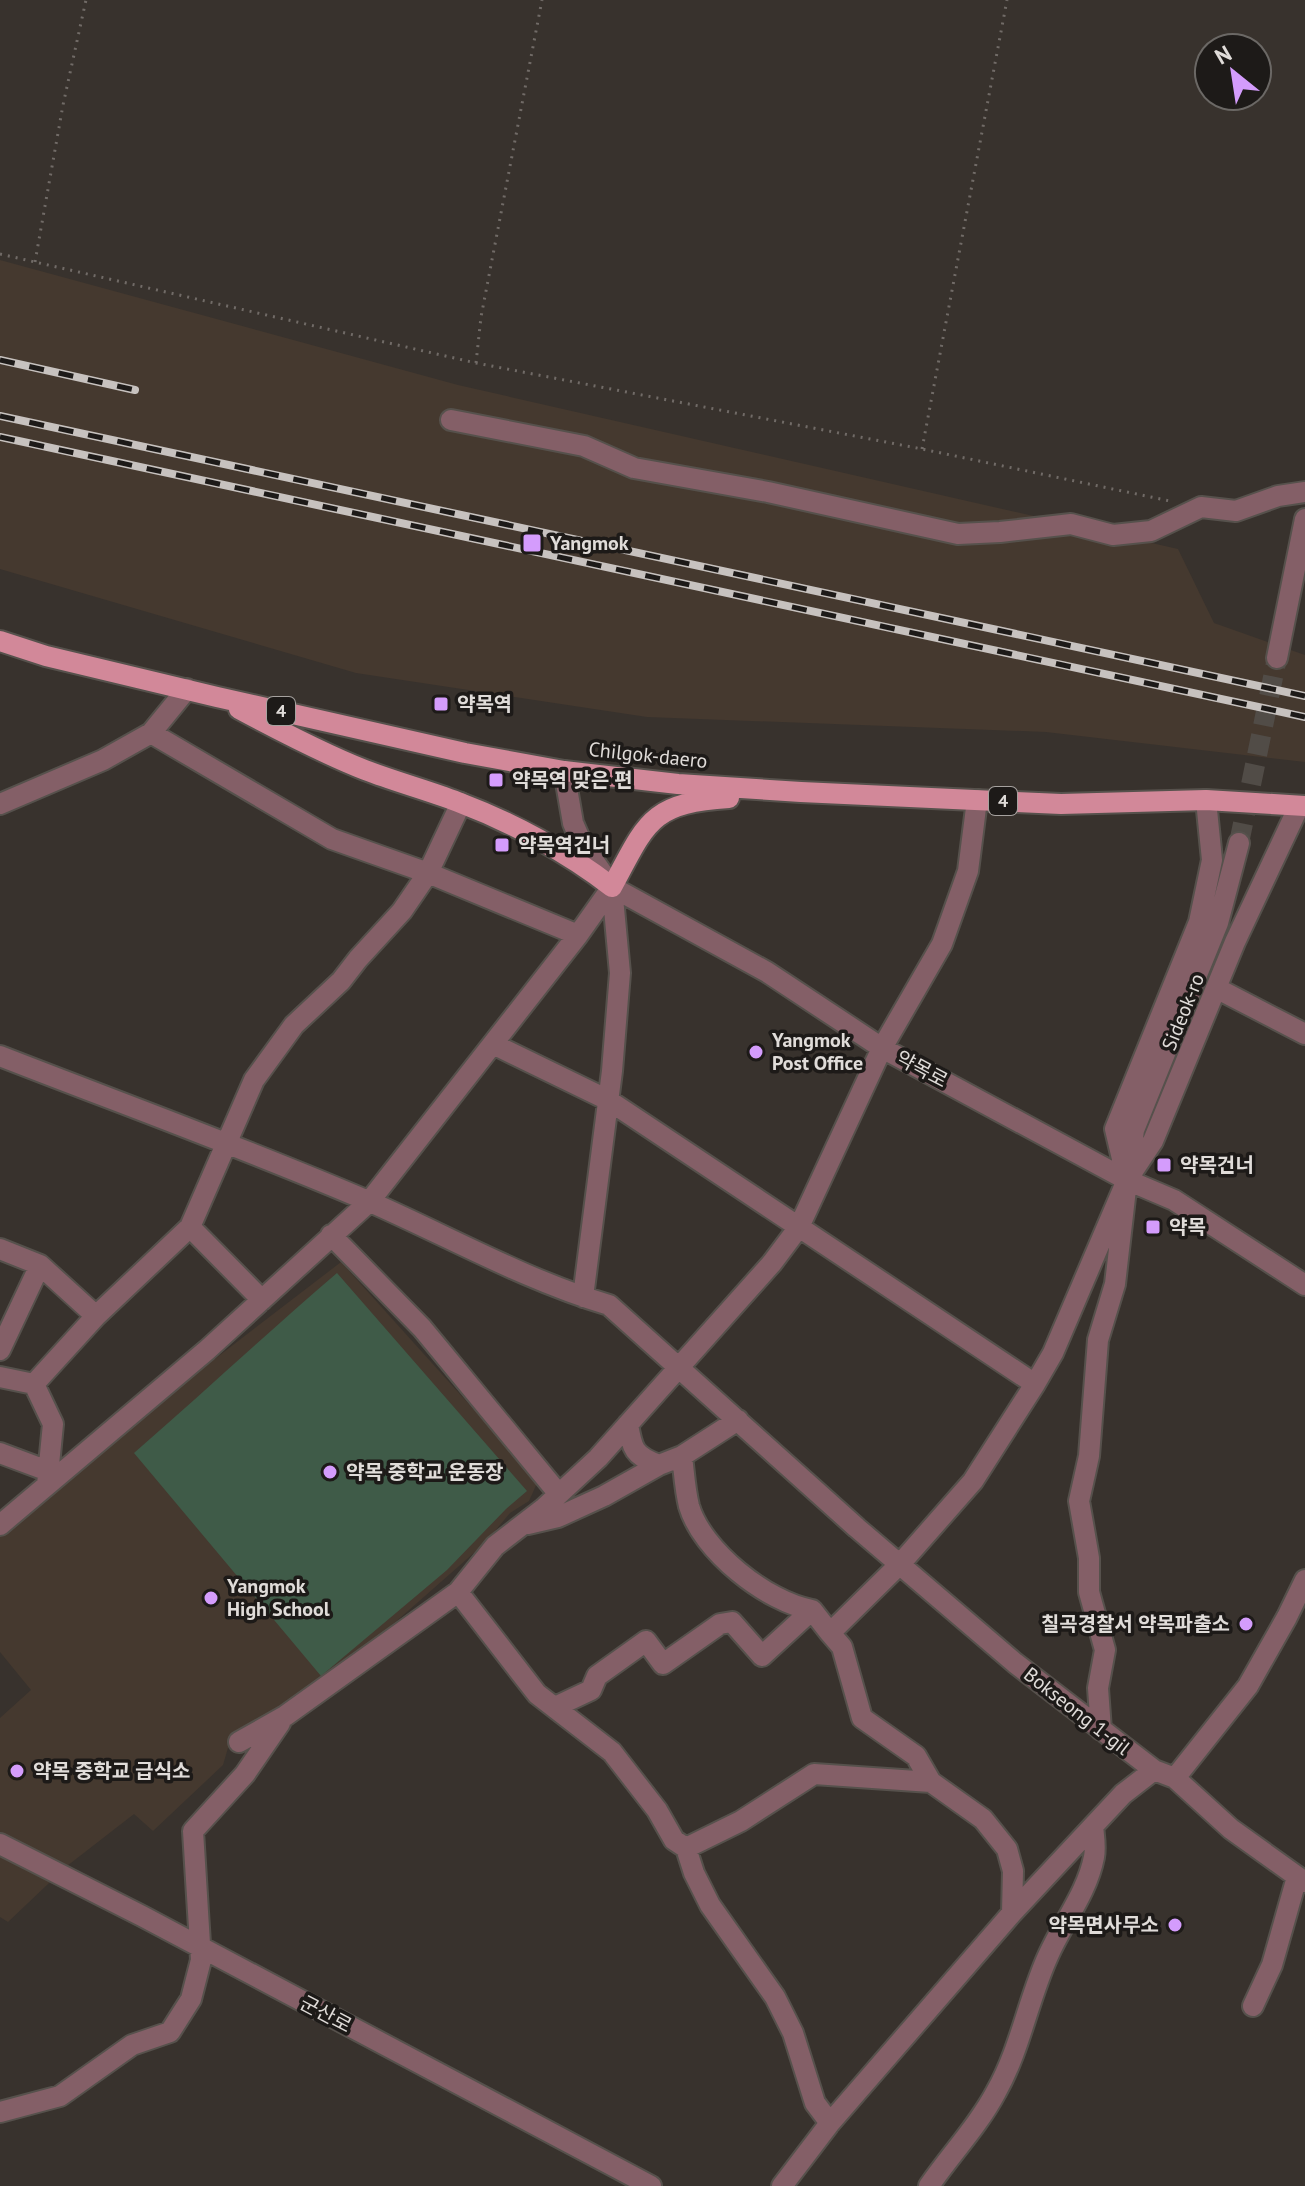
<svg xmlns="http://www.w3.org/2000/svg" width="1305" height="2186" font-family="'PT Sans','Noto Sans KR',sans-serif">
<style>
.built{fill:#45392f}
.green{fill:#3f5b48}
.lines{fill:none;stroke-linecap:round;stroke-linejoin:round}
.minor-tunnel{stroke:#514c47;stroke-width:20;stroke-dasharray:20 10;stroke-linecap:butt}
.minor-casing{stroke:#56514c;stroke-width:24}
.major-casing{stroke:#56514c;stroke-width:24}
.path{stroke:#716b67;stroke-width:3;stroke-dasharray:2 6;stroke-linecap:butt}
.minor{stroke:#845f67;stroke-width:20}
.major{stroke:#d28899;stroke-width:20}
.rail-casing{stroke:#c7c2bf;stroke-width:8}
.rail{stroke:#1d1a18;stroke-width:5;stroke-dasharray:15;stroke-linecap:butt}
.poi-dot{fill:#d49cfc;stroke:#1d1a18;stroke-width:3}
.labels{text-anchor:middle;stroke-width:7;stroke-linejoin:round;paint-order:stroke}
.shield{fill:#1d1a18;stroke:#a6a29f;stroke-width:2}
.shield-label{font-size:18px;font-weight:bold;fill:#e0dcd9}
.poi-label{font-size:20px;font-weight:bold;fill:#e0dcd9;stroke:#1d1a18;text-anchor:start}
.street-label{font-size:20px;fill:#e0dcd9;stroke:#1d1a18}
</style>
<rect width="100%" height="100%" fill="#38322d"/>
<path class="built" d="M0 260 458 385 1178 549 1214 623 1305 655V762L1046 732 647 717 356 673 0 569Z
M341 1262 538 1481 529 1501 510 1513 484 1544 358 1655 230 1741 223 1765 153 1831 134 1814 67 1866 8 1922 0 1917V1718L31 1690 0 1652V1534L164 1398Z"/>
<path class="green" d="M337 1273 527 1491 506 1509 447 1570 321 1676 134 1453C202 1394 268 1332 337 1273Z"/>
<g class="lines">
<path class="minor-tunnel" d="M1239 843 1277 658"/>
<defs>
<path id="minor" d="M451 420 584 446 634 468 768 492 958 534 1000 532 1071 524 1113 535 1151 531 1201 507 1236 511 1278 496 1305 492
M1277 658 1305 519
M151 733 332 839 428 873 578 935
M564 771 573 823 582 844 612 887 767 972 882 1048 1127 1180 1174 1200 1305 1285
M0 804 103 760 151 733 187 689
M1216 988 1305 1034
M493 1044 608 1100 1035 1384
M0 1056C123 1104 247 1149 368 1201 448 1236 525 1280 609 1305L857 1528 1015 1663 1154 1770 1175 1778 1231 1829 1305 1882
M1129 1168 1134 1130 1218 923 1239 843
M190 1227 262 1300
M331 1235 422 1328 558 1493
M0 1249 40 1265 96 1316
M583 1297 612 1071 620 973 612 887
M0 1350 40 1265
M0 1377 34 1384 96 1316 190 1227 254 1080 294 1025 341 981 358 959 402 911 428 873 461 803
M34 1384 53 1424 47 1485
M628 1424C632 1449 634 1456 659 1465
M0 1453 48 1471
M682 1456C684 1472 685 1490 689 1506 702 1551 767 1602 812 1610L830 1633
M528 1524 558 1517 604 1496 659 1465 682 1456 738 1420
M0 1525 207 1350 369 1202 578 935 612 887
M458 1592 537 1694 612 1752 657 1810 674 1840 686 1848 694 1873 710 1905 775 1997 793 2033 815 2103 830 2123
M555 1707 591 1690 597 1676 646 1641 663 1664 720 1624 732 1622 762 1656 812 1610
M1101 1730 1098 1688 1105 1650 1089 1592V1558L1079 1501 1089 1456 1098 1340 1115 1284 1127 1180 1115 1129 1199 922 1212 860 1206 800
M239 1742 285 1716 458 1592 495 1546 543 1509 598 1458 772 1263 799 1227 882 1048 942 944 968 871 977 800
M1175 1778 1248 1686 1287 1617 1305 1580
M0 1844 142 1916 651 2186
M686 1848 741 1821 814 1774 931 1782
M1012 1913 1013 1871 1007 1849 983 1819 931 1782 916 1756 862 1718 842 1647 830 1633 901 1563 973 1481 1035 1384 1053 1353 1127 1180 1153 1141 1235 942 1299 806
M1253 2006 1272 1965 1297 1877
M0 2112 60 2096 132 2045 170 2032 191 1999 201 1960 193 1831 245 1774 280 1723
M782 2186 830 2123 1012 1913 1123 1794 1154 1770
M929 2186C951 2154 978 2126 996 2092 1020 2050 1028 2000 1048 1956 1063 1922 1087 1893 1094 1857 1096 1847 1094 1836 1093 1826"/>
<path id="major" d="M0 641 46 656 217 697 465 753 564 771 678 784 801 792 1061 804 1206 800 1305 806
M239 709C280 731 322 753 365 770 396 782 427 790 458 802 511 822 567 852 612 887 647 822 650 803 729 798"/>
</defs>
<use href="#minor" class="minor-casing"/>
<use href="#major" class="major-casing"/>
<path class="path" d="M0 254 476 363 922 449 1170 501
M35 262 63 105 86 0
M476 363 481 317 542 0
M922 449 1007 0"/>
<use href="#minor" class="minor"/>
<use href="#major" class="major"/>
<defs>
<path id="rail" d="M0 360 135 390
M0 416 1305 696
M0 437 1305 717"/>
</defs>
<use href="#rail" class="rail-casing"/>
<use href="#rail" class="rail"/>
</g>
<g class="poi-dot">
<rect x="522" y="533" width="20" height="20" rx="4"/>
<rect x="433" y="696" width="16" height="16" rx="4"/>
<rect x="488" y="772" width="16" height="16" rx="4"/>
<rect x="494" y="837" width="16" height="16" rx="4"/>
<circle cx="756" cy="1052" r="8"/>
<rect x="1156" y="1157" width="16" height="16" rx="4"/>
<rect x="1145" y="1219" width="16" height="16" rx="4"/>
<circle cx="330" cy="1472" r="8"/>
<circle cx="211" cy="1598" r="8"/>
<circle cx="1246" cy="1624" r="8"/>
<circle cx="17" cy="1771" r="8"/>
<circle cx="1175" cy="1925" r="8"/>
</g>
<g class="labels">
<g class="shield">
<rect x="267" y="697" width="28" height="28" rx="6"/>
<rect x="989" y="787" width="28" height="28" rx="6"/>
</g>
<g class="shield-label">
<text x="281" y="717">4</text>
<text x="1003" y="807">4</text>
</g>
<g class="poi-label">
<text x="550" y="550">Yangmok</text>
<text x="457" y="711">약목역</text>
<text x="512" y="787">약목역 맞은 편</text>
<text x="518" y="852">약목역건너</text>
<text x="772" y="1047">Yangmok<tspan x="772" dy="23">Post Office</tspan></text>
<text x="1180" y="1172">약목건너</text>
<text x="1169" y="1234">약목</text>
<text x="346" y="1479">약목 중학교 운동장</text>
<text x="227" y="1593">Yangmok<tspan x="227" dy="23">High School</tspan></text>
<text x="1230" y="1631" text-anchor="end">칠곡경찰서 약목파출소</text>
<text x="33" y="1778">약목 중학교 급식소</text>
<text x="1159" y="1932" text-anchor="end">약목면사무소</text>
</g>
<g class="street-label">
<text transform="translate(648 755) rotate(6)" y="7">Chilgok-daero</text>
<text transform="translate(1183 1012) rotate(-68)" y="7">Sideok-ro</text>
<text transform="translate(922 1069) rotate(28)" y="7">약목로</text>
<text transform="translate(1077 1711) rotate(38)" y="7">Bokseong 1-gil</text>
<text transform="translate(326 2014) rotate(28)" y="7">군산로</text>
</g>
</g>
<g transform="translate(1233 72) rotate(330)"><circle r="38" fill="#1d1a18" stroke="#6b6865" stroke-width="2"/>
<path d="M0-6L14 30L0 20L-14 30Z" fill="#d49cfc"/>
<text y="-12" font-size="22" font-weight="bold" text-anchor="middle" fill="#e0dcd9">N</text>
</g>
</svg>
